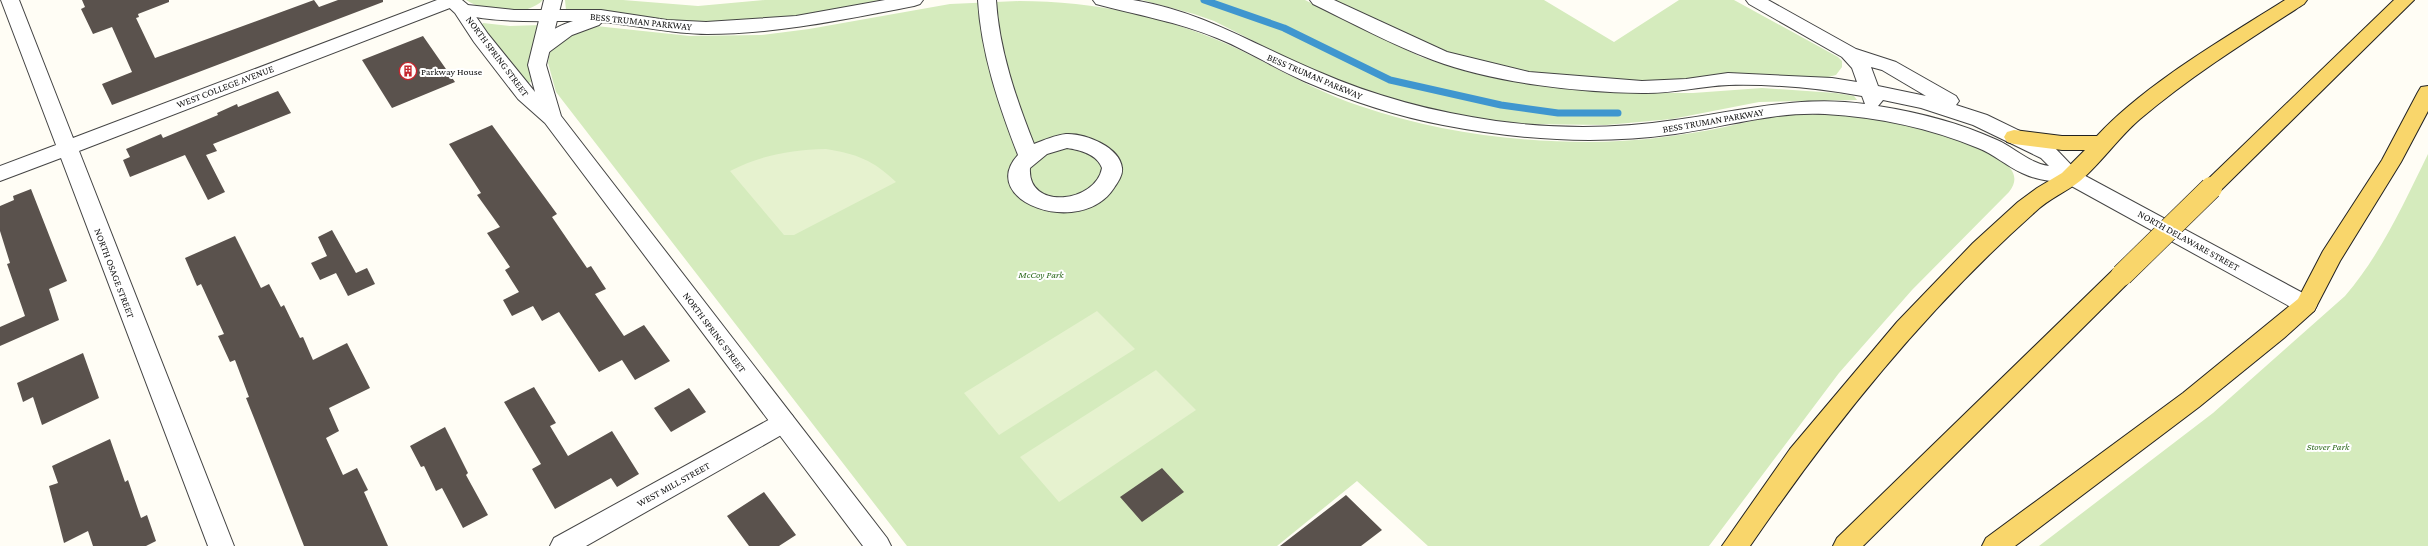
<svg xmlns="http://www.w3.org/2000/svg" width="2428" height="546" font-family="'Crimson Pro',serif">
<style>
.green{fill:#d5ebbd}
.pitch{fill:#e6f2cf}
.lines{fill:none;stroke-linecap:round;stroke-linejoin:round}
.stream{stroke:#3f96cf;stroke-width:7}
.building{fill:#5a524d}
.minor-casing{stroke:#444;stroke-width:2}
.tertiary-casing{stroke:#444;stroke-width:2}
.primary-casing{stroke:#222;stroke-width:2}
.minor{fill:#fff;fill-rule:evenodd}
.tertiary{fill:#fff;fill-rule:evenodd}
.primary{fill:#f9d66b;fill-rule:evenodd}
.primary-bridge-casing{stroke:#222;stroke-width:23;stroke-linecap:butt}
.primary-bridge{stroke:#f9d66b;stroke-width:22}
.labels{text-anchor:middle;stroke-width:4;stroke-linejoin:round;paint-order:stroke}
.street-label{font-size:10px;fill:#111;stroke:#fff}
.poi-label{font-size:10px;fill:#111;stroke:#fff;text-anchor:start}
.park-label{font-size:10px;font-style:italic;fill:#2f6b1f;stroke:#fff}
</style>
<rect width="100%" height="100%" fill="#fffdf5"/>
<path class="green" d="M466 0H543C525 18 486 13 466 0Z
M565 0H623L698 6 765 0H892C833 11 772 22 712 23 663 24 615 11 566 10Z
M1142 0H1305L1421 57 1468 72 1527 84 1655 93H1693L1762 88 1836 93 1854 96 1857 100 1759 102 1672 119 1606 125 1525 124 1484 119 1431 109 1373 94 1301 65 1214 21 1194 14Z
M1333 0H1544L1614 42 1679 0H1734L1838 57 1842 61V67L1836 75 1824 78 1764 74 1634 82 1543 76 1452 55Z
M1019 1C1095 1 1171 17 1240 50 1279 69 1318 92 1360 106 1433 131 1512 142 1589 142 1630 142 1671 137 1710 130 1733 126 1755 119 1778 116 1843 109 1943 124 1999 159 2013 168 2020 178 2009 192L1912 290 1839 373 1709 546H1428L1357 481 1277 546H907L556 92 548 63 550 51 564 35 596 26 690 36 761 35 809 29 950 4Z
M483 23 510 26 541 25 530 60 531 82 526 84 481 26Z
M2428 154V546H2039L2213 413 2345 296C2381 254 2404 203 2428 154Z"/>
<path class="pitch" d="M826 149C857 154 873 160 896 182L794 235H784L730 171C761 155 791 150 826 149Z
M1097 311 1135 349 999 435 964 393Z
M1156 370 1196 410 1059 502 1020 457Z"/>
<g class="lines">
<path class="stream" d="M1204 0 1284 28 1390 80 1501 105 1558 113H1618"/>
</g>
<path class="building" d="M82 0H169V2L138 14 139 17 136 18 155 58 314 0 319 7 338 0H383V2L112 105 102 84 132 72 112 27 93 34 81 9 85 7Z
M423 36 455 82 392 108 362 60Z
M278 91 291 113 213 144 217 151 206 155 225 192 208 200 185 155 130 177 123 160 130 157 126 149 161 134 163 138 218 115 217 113 237 104 238 107Z
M492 125 557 214 552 217 587 268 591 266 606 289 595 294 624 336 644 325 670 361 635 380 622 360 599 372 559 312 542 321 533 306 512 316 503 300 519 292 505 270 510 267 487 233 500 227 477 195 481 193 449 144Z
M31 189 67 281 49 289 59 320 0 346V327L25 316 7 264 10 263 0 231V206L14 200 13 196Z
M332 230 356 273 367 268 375 284 348 296 336 273 320 280 311 263 327 256 318 237Z
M235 236 261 288 269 284 281 307 284 305 300 338 303 337 313 360 347 343 370 388 329 408 339 431 326 438 343 475 357 468 368 490 364 492 388 546H304L254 418 246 398 249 397 235 360 230 362 218 336 224 334 201 284 197 286 185 258Z
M83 353 99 398 42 425 33 397 23 402 17 383Z
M534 387 556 423 550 426 568 456 612 431 639 474 617 487 611 478 555 509 532 469 541 464 504 402Z
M689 388 706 412 671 432 654 408Z
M445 427 468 473 466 475 488 515 463 528 442 488 436 491 424 466 421 467 410 446Z
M110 439 125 482 128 480 141 518 147 515 156 541 146 546H93L88 531 64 543 49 486 58 483 52 466Z
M1162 468 1184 492 1142 522 1120 497Z
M764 492 796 535 779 546H749L727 516Z
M1346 495 1382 530 1361 546H1280Z"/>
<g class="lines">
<defs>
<path id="minor" d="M1 0H19L73 138 437 0H459L458 4 514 10H601L667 20 706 22 796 16 885 0H923L920 4 914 6C846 19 777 34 707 34 671 34 637 25 602 22L599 25 572 35 549 52 542 54 535 52 533 48C542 34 558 26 573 21 533 21 494 23 456 13L453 9 455 6 79 151 234 546H208L61 158 0 181V166L56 145Z
M978 0H996C999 49 1016 99 1034 144 1044 140 1056 135 1066 134 1085 133 1120 147 1122 168 1123 175 1118 182 1114 188 1081 239 976 201 1018 155 999 106 981 53 978 0ZM1067 148C1080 150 1097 154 1102 168 1096 203 1027 211 1030 168L1047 154Z
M1093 0C1106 0 1120 0 1133 0 1202 11 1256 46 1319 72 1376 97 1434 112 1496 121 1555 129 1616 129 1675 120 1741 111 1798 95 1865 104L1862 96C1819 88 1773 84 1729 85 1700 86 1671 94 1642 93 1577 92 1494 83 1433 60 1392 45 1352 23 1313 4L1310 0H1334L1447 52 1529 72 1642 81 1686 79 1728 73 1832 78 1857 82 1852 68 1842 57 1749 4 1746 0H1768L1856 49 1896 62 1956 96 1959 101 1956 105 1987 115 2055 148 2078 172 2314 299 2317 305 2314 311 2306 314 2298 311 2066 183C2051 181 2036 180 2022 173 2006 166 1994 154 1978 148 1930 128 1878 117 1825 114 1775 111 1725 127 1675 134 1598 145 1520 140 1443 125 1396 116 1348 100 1304 81 1274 68 1247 50 1217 38 1178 22 1137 15 1096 4ZM1871 67 1882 70 1926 96 1878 86ZM1883 100 1921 108 1973 125 2041 158 2049 166C2029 163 2015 148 1997 140 1960 123 1917 112 1878 106Z
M783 412 792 415 795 422 792 429 586 546H550L554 538Z"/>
<path id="tertiary" d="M441 0H462L468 5 488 34 535 92 528 65 544 0H562L546 65 561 116 887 538 891 546H863L545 123 518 99 474 42 455 13Z"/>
<path id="primary" d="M2285 0H2307L2304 4C2248 40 2191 76 2140 119 2118 138 2102 162 2080 181 2066 192 2048 199 2035 212 1925 310 1833 425 1750 546H1722L1790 449 1897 322 1973 243 2018 202 2037 188 2062 173 2085 150H2062L2014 144 2007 142 2004 137 2007 132 2014 130 2062 136H2097C2145 84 2225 38 2285 0Z
M2394 0H2414L2218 193 2211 195 2204 193 2201 188 2204 183Z
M2428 86V111L2401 162 2340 261 2314 311 2284 338 2199 407 2015 546H1982L1986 538 2183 393 2298 299 2323 251 2382 160 2418 92 2421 87Z
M2122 267 2130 269 2133 275 2130 281 1863 546H1833L1837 538 2114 269Z"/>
</defs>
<use href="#minor" class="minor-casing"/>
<use href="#tertiary" class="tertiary-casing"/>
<use href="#primary" class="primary-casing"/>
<use href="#minor" class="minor"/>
<use href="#tertiary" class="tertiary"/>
<use href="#primary" class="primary"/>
<defs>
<path id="primary-bridge" d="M2122 275 2211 188"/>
</defs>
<use href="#primary-bridge" class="primary-bridge-casing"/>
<use href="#primary-bridge" class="primary-bridge"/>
</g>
<defs>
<symbol id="building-ring" viewBox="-11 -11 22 22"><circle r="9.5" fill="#fff" stroke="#c4262e" stroke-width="1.5"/><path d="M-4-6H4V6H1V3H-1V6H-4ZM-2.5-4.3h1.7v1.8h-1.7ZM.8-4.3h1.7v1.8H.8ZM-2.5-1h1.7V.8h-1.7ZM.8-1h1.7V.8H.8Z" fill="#c4262e"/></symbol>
</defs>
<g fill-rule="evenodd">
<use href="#building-ring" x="398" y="61" width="20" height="20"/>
</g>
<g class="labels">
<g class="street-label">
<text transform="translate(641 21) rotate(6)" y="4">BESS TRUMAN PARKWAY</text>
<text transform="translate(498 56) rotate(53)" y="4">NORTH SPRING STREET</text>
<text transform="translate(1315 76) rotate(23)" y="4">BESS TRUMAN PARKWAY</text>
<text transform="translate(225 86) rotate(-21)" y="4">WEST COLLEGE AVENUE</text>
<text transform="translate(1713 120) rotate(-10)" y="4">BESS TRUMAN PARKWAY</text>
<text transform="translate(2189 240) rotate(29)" y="4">NORTH DELAWARE STREET</text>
<text transform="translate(115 273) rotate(69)" y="4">NORTH OSAGE STREET</text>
<text transform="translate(715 332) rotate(53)" y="4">NORTH SPRING STREET</text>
<text transform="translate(673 484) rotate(-29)" y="4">WEST MILL STREET</text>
</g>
<g class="poi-label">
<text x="421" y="75">Parkway House</text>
</g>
<g class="park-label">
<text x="1041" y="278">McCoy Park</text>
<text x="2328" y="450">Stover Park</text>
</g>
</g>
</svg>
